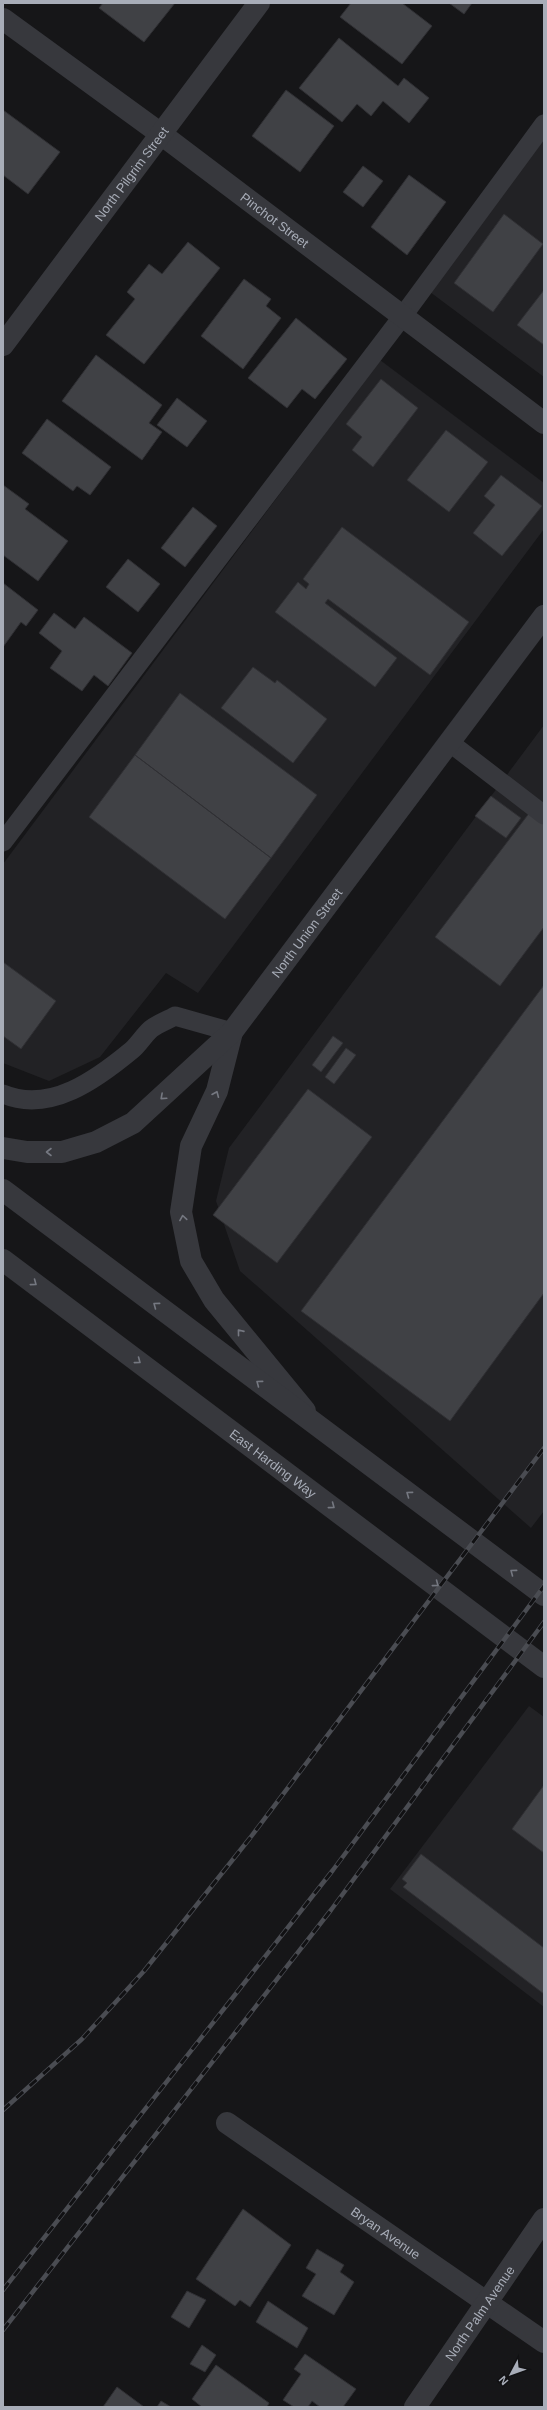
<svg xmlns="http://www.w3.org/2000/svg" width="547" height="2410" font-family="Helvetica,sans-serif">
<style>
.built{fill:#222225}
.building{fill:#404145;stroke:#303034}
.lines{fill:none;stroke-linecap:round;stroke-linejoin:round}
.service{stroke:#37383d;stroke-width:19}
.minor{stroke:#37383d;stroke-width:22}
.tertiary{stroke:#37383d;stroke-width:22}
.rail-casing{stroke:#4a4c52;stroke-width:4.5}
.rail{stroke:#111113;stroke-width:3;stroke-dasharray:9;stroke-linecap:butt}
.oneway{stroke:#757881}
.labels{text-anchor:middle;stroke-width:4;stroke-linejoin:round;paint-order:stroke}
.street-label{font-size:13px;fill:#a8adb8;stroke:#111113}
</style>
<rect width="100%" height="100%" fill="#161618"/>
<path class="built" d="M544 138V377L430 292Z
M380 360 544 483V529L198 993 166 973 100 1057 49 1081 3 1063V864Z
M544 725V1511L531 1528 240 1271 216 1201 229 1148Z
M529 1706 544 1717V2007L390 1889Z"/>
<path class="building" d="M103 3H175L144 42 99 8Z
M351 3H402L432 26 402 64 340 17Z
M449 3H472L464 14Z
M339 38 398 86 404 78 429 98 409 123 383 101 371 116 357 104 342 122 299 88Z
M286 90 334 126 300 172 252 136Z
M3 110 60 152 28 194 3 175Z
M363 166 383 181 363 207 343 192Z
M409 175 446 202 407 255 371 227Z
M504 214 543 244 493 312 454 283Z
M188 242 220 268 144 364 106 335 135 299 127 292 149 264 162 274Z
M244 279 271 299 266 306 281 318 243 369 201 336Z
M544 290V345L517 325Z
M296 318 347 359 315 399 302 389 287 408 248 378Z
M96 355 162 405 149 423 162 432 142 460 62 401Z
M381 379 418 408 373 467 352 450 362 437 346 424Z
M177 398 207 421 187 447 157 425Z
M47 419 111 467 90 495 77 486 73 491 22 453Z
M446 430 488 462 449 512 407 480Z
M501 475 542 506 502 556 473 533 495 505 484 496Z
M3 485 29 504 25 509 68 541 38 581 3 555Z
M193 507 217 526 185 567 161 548Z
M342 527 469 622 430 675 328 599 325 603 397 658 375 687 275 612 298 582 306 589 309 584 303 579Z
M128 559 160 584 138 612 106 587Z
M3 583 38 610 26 626 21 622 3 647Z
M54 613 75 629 84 617 132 653 108 686 94 675 82 691 50 668 62 651 39 633Z
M253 667 275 683 277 680 327 719 293 763 221 708Z
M180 693 317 795 271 858 135 755Z
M135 755 271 858 225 919 89 817Z
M491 796 521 818 506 838 475 816Z
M530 812 544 823V927L500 986 435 937Z
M3 962 56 1001 21 1049 3 1036Z
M544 985V1293L450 1421 301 1311Z
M333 1036 343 1043 321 1072 312 1065Z
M346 1048 356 1055 334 1084 325 1077Z
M308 1089 372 1137 277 1263 213 1215Z
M544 1785V1853L512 1829Z
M421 1854 544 1948V1994L403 1887 407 1883 402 1879Z
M243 2209 291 2245 250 2307 240 2300 235 2306 196 2279Z
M317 2249 344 2265 340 2272 354 2282 334 2315 302 2296 316 2274 306 2268Z
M187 2291 206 2300 189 2328 171 2317Z
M268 2301 308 2328 297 2348 256 2322Z
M202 2345 216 2355 205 2372 190 2364Z
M305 2354 356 2389 343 2407H320L312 2401 308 2407H294L283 2400 301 2374 294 2369Z
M216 2365 269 2403 267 2407H202L192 2399Z
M117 2387 144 2407H103Z
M161 2401 171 2407H157Z"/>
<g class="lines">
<path class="service" d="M449 742 544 815
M3 842 402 317 544 124
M3 1094C50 1114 97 1079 132 1050 139 1044 144 1035 151 1029 157 1024 168 1020 175 1016L232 1032"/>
<g class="minor">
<path id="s1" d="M3 19 161 134 544 423"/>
<path id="s2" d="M3 345 259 3"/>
<path d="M232 1032 217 1091 191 1146 181 1212 191 1261 214 1300 305 1411"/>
<path id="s3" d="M3 1148 27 1152H62L96 1142 133 1123 232 1032 544 616"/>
<path id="s4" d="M227 2123 544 2342"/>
<path id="s5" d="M415 2407 544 2219"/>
</g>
<g class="tertiary">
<path d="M3 1190 544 1595"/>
<path id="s6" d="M3 1260 544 1667"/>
</g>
<defs>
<path id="rail" d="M3 2110 82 2039 144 1971 250 1838 544 1448
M3 2290 333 1870 544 1586
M3 2330 331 1910 544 1622"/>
</defs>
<use href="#rail" class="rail-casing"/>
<use href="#rail" class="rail"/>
</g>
<defs><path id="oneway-chevron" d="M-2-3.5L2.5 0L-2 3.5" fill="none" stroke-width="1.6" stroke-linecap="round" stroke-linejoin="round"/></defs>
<g class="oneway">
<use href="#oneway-chevron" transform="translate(216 1094) rotate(-67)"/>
<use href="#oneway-chevron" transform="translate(163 1097) rotate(138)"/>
<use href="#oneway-chevron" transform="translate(49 1152) rotate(-180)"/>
<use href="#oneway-chevron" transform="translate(183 1218) rotate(-99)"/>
<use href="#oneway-chevron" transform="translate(34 1283) rotate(37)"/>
<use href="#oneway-chevron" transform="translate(156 1305) rotate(-143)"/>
<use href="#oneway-chevron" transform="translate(240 1332) rotate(-129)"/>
<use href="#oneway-chevron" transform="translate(138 1361) rotate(37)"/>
<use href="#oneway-chevron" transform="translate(259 1383) rotate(-143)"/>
<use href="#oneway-chevron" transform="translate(409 1494) rotate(-144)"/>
<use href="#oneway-chevron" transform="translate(332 1506) rotate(37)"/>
<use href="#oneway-chevron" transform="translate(513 1572) rotate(-143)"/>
<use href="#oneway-chevron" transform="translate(436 1584) rotate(37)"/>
</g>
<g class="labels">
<g class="street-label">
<text dy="5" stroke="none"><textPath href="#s2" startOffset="214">North Pilgrim Street</textPath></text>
<text dy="5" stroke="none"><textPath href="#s1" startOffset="338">Pinchot Street</textPath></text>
<text dy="5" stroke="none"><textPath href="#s3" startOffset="395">North Union Street</textPath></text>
<text dy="5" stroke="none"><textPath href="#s6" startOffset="338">East Harding Way</textPath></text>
<text dy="5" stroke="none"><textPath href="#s4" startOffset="193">Bryan Avenue</textPath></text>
<text dy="5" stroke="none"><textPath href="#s5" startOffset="114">North Palm Avenue</textPath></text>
</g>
</g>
<rect width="547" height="2410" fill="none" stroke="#a8adb8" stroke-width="8"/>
<g transform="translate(511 2374) rotate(229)" stroke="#111113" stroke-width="3" paint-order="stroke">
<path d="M0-3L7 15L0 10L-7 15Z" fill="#a8adb8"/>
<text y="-6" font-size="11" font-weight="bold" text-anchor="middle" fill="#a8adb8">N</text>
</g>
</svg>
